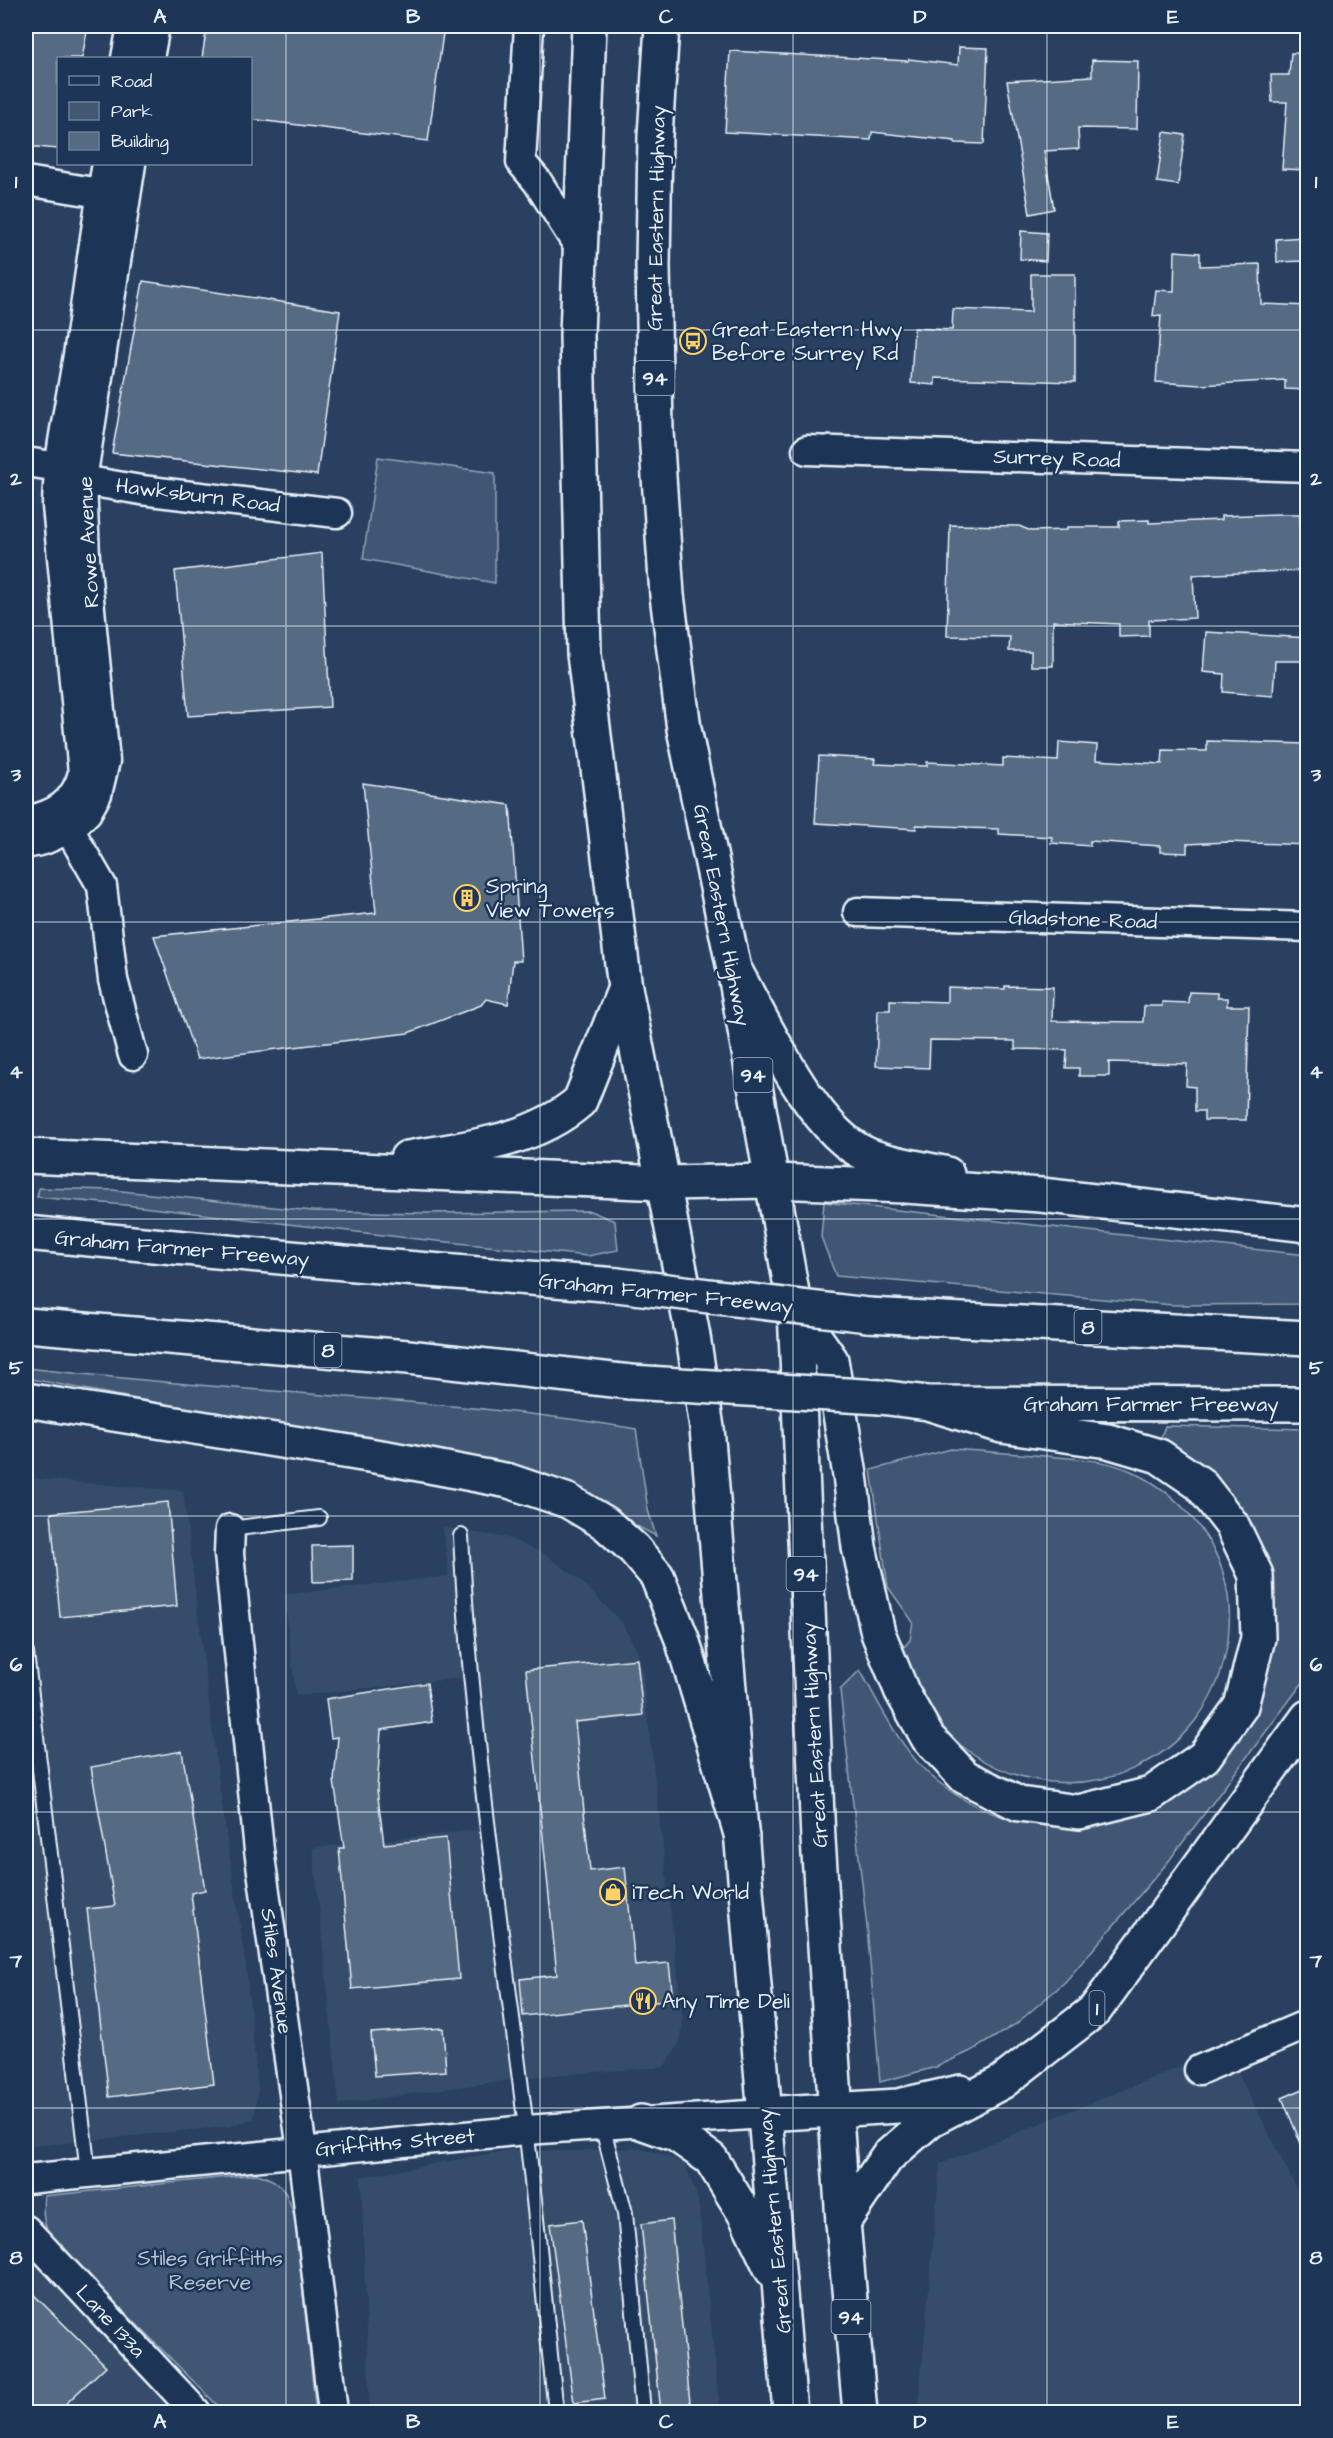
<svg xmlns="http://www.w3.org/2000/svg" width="1333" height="2438" font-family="'Architects Daughter',sans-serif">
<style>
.built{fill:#364d6b}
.green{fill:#415774;stroke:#94a4b6;stroke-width:1.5}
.building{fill:#556a83;stroke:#e8f1f8;stroke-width:1.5}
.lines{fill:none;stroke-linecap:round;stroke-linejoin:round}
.service-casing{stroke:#e8f1f8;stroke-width:18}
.minor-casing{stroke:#e8f1f8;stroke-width:33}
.trunk-casing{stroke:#e8f1f8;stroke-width:38}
.motorway-casing{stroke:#e8f1f8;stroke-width:38}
.service{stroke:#1d3557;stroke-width:14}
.minor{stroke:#1d3557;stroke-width:28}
.trunk{stroke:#1d3557;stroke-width:33}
.motorway{stroke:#1d3557;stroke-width:33}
.motorway-bridge-casing{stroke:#e8f1f8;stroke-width:38;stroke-linecap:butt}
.motorway-bridge{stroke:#1d3557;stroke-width:33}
.grid{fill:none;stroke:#e8f1f8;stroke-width:1.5;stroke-opacity:0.55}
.labels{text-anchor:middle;stroke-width:5;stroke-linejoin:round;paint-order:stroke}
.shield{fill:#1d3557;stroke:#abb9c8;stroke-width:1.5}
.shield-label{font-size:20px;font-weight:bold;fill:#e8f1f8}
.street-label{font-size:21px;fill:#e8f1f8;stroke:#1d3557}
.poi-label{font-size:21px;fill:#e8f1f8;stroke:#1d3557;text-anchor:start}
.park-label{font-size:21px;fill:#b6c3d0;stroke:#1d3557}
.neatline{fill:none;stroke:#e8f1f8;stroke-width:2}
.grid-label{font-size:20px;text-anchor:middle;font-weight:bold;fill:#e8f1f8}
</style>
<rect width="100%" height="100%" fill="#294061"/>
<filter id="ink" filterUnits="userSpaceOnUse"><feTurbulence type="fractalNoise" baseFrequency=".0167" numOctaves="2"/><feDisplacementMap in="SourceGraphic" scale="12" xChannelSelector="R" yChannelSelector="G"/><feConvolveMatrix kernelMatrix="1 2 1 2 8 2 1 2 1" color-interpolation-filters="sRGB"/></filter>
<g filter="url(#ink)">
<path class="built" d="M26 1478 183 1491 219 1784 246 1967 258 2089 254 2118 230 2126 26 2147Z
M443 1527 508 1538 543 1553 580 1580 622 1623 637 1651 642 1669 683 2019 680 2042 664 2067 530 2077 339 2104 313 1848 477 1830 461 1678 296 1696 284 1595 449 1576Z
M1231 2046 1239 2075 1307 2209V2412H918L940 2164Z
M637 2148 661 2154 685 2164 698 2199 720 2412H370L361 2177 510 2150 574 2151Z
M26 2251 187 2412H26Z"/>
<path class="green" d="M378 457 495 473V583L363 559Z
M39 1188 112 1190 312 1211 425 1213 590 1211 615 1221 618 1250 588 1256 417 1239 125 1205 37 1197Z
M824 1202 1307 1255V1304L1173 1305 836 1276 821 1237Z
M26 1368C108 1377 191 1385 274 1391 395 1401 516 1409 636 1429L648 1510 656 1536 558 1485 295 1429 26 1378Z
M1165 1426 1307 1429V1677L1168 1862 1065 1982 1016 2024 973 2050 936 2067 880 2082 867 1927 840 1690 860 1670C882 1708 901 1752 937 1781 999 1831 1081 1840 1154 1808 1166 1803 1177 1793 1188 1785 1206 1772 1224 1759 1238 1740 1250 1723 1258 1703 1264 1683 1286 1609 1270 1539 1219 1480 1203 1462 1181 1450 1161 1437Z
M951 1449C983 1451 1014 1454 1046 1456 1075 1459 1104 1459 1131 1471 1164 1486 1191 1511 1210 1543 1227 1572 1232 1606 1228 1639 1213 1765 1073 1823 970 1752 936 1729 917 1690 898 1654L910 1640 913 1622 888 1587 871 1470Z
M257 2174C284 2181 288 2195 295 2219L316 2412H224L52 2239C43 2224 42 2214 44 2196Z"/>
<path class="building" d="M26 26H88L82 58H58V149L26 146Z
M207 26H444L428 141 250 119V58H202Z
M959 47 988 48 984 144 955 143V141L872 132 871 140 725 132 730 51 908 61 909 59 958 65Z
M1291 53 1308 54V170L1282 169 1287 102H1272L1271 75H1289Z
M1092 60 1138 61 1137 129 1078 128 1079 149 1044 151 1054 209 1030 214 1007 81 1092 76Z
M1164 132 1185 135 1178 185 1157 182Z
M1021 231 1047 233 1046 261 1020 259Z
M1304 237 1305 261 1277 262 1276 239Z
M1175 251 1200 253V266L1260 264 1261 304 1308 306V390L1285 389V380L1200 385 1156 382 1161 315 1153 316 1156 290 1174 291Z
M1031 274H1075V382L935 378V385L911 383 914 328 952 330 953 309 1031 312Z
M143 281 340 311 317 475 112 453Z
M1280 514H1300V528H1308V570L1193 575 1195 618 1149 620V636L1119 637V624L1053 621V666H1031V651H1009L1010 637 947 636 950 525 1019 526 1031 531 1067 530V527H1119V521L1149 520V523L1221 520V516Z
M322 553 330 707 188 716 175 571Z
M1206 632 1308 638V661H1275L1273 696 1223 692 1224 674 1203 672Z
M1207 741 1308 744V845L1227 842 1187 844V853L1160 852V846L1090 841V846L1051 843 1052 837 999 834V829L967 828V827L916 825V829L815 823 819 756 875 759 874 764 927 766V762L1003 766V758L1058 761 1059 742 1097 745 1096 760 1162 764 1163 750 1207 751Z
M363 783 510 805 521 961H513L508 1004 486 999 481 1005 408 1033 197 1059 154 936 376 913Z
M1005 986 1053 987 1052 1021 1143 1022 1144 1006H1162V1002L1188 1003 1189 992 1217 993V998H1227V1006H1249L1246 1120H1204V1111H1195V1087L1186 1086 1187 1064 1109 1062V1076H1079V1068H1066L1067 1050 1015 1049V1041L930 1040 929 1068 876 1066 878 1010H890V1000L947 1002V987L1005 989Z
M168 1502 177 1606 60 1617 51 1513Z
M353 1545V1581L313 1582 312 1546Z
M637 1659 643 1715 575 1722 590 1871 625 1867 635 1966 669 1963 673 2000 523 2016 520 1979 557 1975 526 1670Z
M427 1683 432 1722 381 1730 377 1790 384 1844 446 1838 459 1979 352 1989 339 1848H344L334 1781 338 1737 331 1738 326 1699Z
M182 1751 205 1890 191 1893 214 2084 109 2097 87 1909 115 1906 91 1767Z
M443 2028 446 2071 375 2076 371 2033Z
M1308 2087V2158H1307L1282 2098Z
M582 2220 605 2399 574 2403 550 2224Z
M671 2220 691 2412H661L641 2224Z
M26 2287 106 2366 57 2412H26Z"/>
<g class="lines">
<defs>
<path id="service" d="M230 1529 319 1518
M461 1536C471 1734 502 1931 526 2128 537 2222 546 2318 556 2412
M26 1653 88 2172
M602 2125 625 2213 643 2412"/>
<path id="minor" d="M529 26 521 162 537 181 579 247
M126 58 132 26
M149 58 155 26
M26 181 118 196
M807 450 1308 467
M26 462 59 467 82 480 141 490 337 513
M59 815 69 829 102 886 113 980 133 1055
M26 821C56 815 75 803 83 773L57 506C58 455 70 405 78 355 88 291 95 227 107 164
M26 844 44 840 69 829 87 812 97 794 105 761 85 558 82 480 131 164
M858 912 1308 927
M230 1529 229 1554 259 1850 302 2150 333 2412
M1199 2070 1308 2024
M26 2179 526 2130 764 2114
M26 2230 196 2412"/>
<path id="trunk" d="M589 26 577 335 584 654 625 988 693 1336 707 1428 790 2412
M662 26 655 136 653 266 656 432 667 595 684 729 734 969 795 1309 818 1839 843 2222 860 2412
M641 2122 675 2134 711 2159 745 2214 772 2270"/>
<path id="motorway" d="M734 969C763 1020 812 1131 866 1154 888 1164 923 1168 947 1174
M26 1156 664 1183 773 1181 905 1186 1041 1195 1308 1225
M407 1158C466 1148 533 1142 580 1101L625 988
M26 1233 355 1264 617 1285
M795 1309 831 1360 850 1475 859 1547 878 1633 902 1692 928 1738 965 1777 1019 1804 1079 1812 1151 1794 1204 1757 1241 1706 1258 1638 1256 1575 1232 1525 1200 1484 1159 1456 1108 1441 1002 1426 928 1403
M868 1315 1308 1338
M26 1325 408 1357 630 1382
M880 1397 928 1403 1308 1404
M26 1400 387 1458 509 1481 568 1501 605 1523 634 1549 657 1576 682 1639 742 1837
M764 2114 898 2106 960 2092
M843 2222 887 2157 930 2120 1002 2082 1095 2010 1308 1717"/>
</defs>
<use href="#service" class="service-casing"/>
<use href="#minor" class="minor-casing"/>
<use href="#trunk" class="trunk-casing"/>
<use href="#motorway" class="motorway-casing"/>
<use href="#service" class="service"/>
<use href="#minor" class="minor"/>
<use href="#trunk" class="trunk"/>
<use href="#motorway" class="motorway"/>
<defs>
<path id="motorway-bridge" d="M617 1285 868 1315
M630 1382 880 1397"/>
</defs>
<use href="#motorway-bridge" class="motorway-bridge-casing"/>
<use href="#motorway-bridge" class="motorway-bridge"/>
</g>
</g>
<path class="grid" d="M286 26V2412M540 26V2412M793 26V2412M1047 26V2412M26 330H1308M26 626H1308M26 922H1308M26 1219H1308M26 1516H1308M26 1812H1308M26 2108H1308"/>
<defs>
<symbol id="bus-ring" viewBox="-11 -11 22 22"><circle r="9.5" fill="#1d3557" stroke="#ffd166" stroke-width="1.5"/><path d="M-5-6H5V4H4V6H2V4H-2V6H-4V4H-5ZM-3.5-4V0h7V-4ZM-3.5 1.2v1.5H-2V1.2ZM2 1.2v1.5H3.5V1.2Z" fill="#ffd166"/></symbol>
<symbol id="building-ring" viewBox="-11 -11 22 22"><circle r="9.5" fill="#1d3557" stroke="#ffd166" stroke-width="1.5"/><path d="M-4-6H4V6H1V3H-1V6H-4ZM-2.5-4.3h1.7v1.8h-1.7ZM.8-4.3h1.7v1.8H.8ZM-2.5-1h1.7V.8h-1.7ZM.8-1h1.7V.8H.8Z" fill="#ffd166"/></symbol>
<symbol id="shop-ring" viewBox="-11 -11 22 22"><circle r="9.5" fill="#1d3557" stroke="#ffd166" stroke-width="1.5"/><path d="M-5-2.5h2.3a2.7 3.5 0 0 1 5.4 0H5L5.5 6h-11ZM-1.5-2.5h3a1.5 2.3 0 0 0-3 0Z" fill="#ffd166"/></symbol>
<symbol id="restaurant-ring" viewBox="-11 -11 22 22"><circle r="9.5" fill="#1d3557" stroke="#ffd166" stroke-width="1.5"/><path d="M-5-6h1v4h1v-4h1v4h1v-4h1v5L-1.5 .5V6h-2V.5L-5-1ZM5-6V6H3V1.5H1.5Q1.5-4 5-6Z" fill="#ffd166"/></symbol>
</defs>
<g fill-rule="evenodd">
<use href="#bus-ring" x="678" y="326" width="30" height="30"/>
<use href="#building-ring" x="452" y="883" width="30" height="30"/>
<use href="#shop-ring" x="598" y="1877" width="30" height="30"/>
<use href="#restaurant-ring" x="628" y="1986" width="30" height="30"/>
</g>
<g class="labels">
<g class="shield">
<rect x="635.5" y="361" width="39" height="34" rx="4.5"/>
<rect x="733.5" y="1058" width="39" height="34" rx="4.5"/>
<rect x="1074.5" y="1310" width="27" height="34" rx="4.5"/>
<rect x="314.5" y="1333" width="27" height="34" rx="4.5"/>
<rect x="786.5" y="1557" width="39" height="34" rx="4.5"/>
<rect x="1089.5" y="1991" width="15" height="34" rx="4.5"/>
<rect x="831.5" y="2300" width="39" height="34" rx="4.5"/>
</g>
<g class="shield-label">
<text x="655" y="385">94</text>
<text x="753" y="1082">94</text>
<text x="1088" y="1334">8</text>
<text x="328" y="1357">8</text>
<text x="806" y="1581">94</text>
<text x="1097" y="2015">1</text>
<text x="851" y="2324">94</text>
</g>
<g class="street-label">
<text transform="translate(656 218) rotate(-89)" y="7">Great Eastern Highway</text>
<text transform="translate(1057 458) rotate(2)" y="7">Surrey Road</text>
<text transform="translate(198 495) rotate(7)" y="7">Hawksburn Road</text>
<text transform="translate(88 542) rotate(-93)" y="7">Rowe Avenue</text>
<text transform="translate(722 915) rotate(79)" y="7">Great Eastern Highway</text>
<text transform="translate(1083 919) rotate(2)" y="7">Gladstone Road</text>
<text transform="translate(182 1248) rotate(5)" y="7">Graham Farmer Freeway</text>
<text transform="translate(666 1293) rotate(6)" y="7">Graham Farmer Freeway</text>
<text x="1151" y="1411">Graham Farmer Freeway</text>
<text transform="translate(814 1735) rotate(-93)" y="7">Great Eastern Highway</text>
<text transform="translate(277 1971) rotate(82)" y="7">Stiles Avenue</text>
<text transform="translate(395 2142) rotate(-5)" y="7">Griffiths Street</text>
<text transform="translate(774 2221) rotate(-95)" y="7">Great Eastern Highway</text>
<text transform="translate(111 2321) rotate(47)" y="7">Lane 133a</text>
</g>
<g class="poi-label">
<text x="712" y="336">Great Eastern Hwy<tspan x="712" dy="24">Before Surrey Rd</tspan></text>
<text x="486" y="893">Spring<tspan x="486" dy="24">View Towers</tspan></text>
<text x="632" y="1899">iTech World</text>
<text x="662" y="2008">Any Time Deli</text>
</g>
<g class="park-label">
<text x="210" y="2265">Stiles Griffiths<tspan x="210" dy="24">Reserve</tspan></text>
</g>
</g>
<rect width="1333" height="2438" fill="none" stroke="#1d3557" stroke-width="66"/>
<rect x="57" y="57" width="195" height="108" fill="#1d3557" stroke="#6e8097" stroke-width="1.5"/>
<rect x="69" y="76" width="30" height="9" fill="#1d3557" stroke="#6e8097" stroke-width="1.5"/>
<text x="111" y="87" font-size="18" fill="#e8f1f8">Road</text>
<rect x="69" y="102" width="30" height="18" fill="#415774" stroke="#6e8097" stroke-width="1.5"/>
<text x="111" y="117" font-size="18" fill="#e8f1f8">Park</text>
<rect x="69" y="132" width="30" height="18" fill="#556a83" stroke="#6e8097" stroke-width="1.5"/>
<text x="111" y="147" font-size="18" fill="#e8f1f8">Building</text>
<rect x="33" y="33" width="1267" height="2372" class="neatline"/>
<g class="grid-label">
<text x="160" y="23">A</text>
<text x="413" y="23">B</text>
<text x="666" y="23">C</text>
<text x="920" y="23">D</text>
<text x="1173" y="23">E</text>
<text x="16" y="188">1</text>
<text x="1316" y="188">1</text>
<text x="16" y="485">2</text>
<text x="1316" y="485">2</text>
<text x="16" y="781">3</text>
<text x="1316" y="781">3</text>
<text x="16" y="1078">4</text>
<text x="1316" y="1078">4</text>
<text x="16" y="1374">5</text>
<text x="1316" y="1374">5</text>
<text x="16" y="1671">6</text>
<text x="1316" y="1671">6</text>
<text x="16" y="1967">7</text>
<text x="1316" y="1967">7</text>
<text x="16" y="2264">8</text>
<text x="1316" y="2264">8</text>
<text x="160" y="2428">A</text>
<text x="413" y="2428">B</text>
<text x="666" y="2428">C</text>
<text x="920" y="2428">D</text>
<text x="1173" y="2428">E</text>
</g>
</svg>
